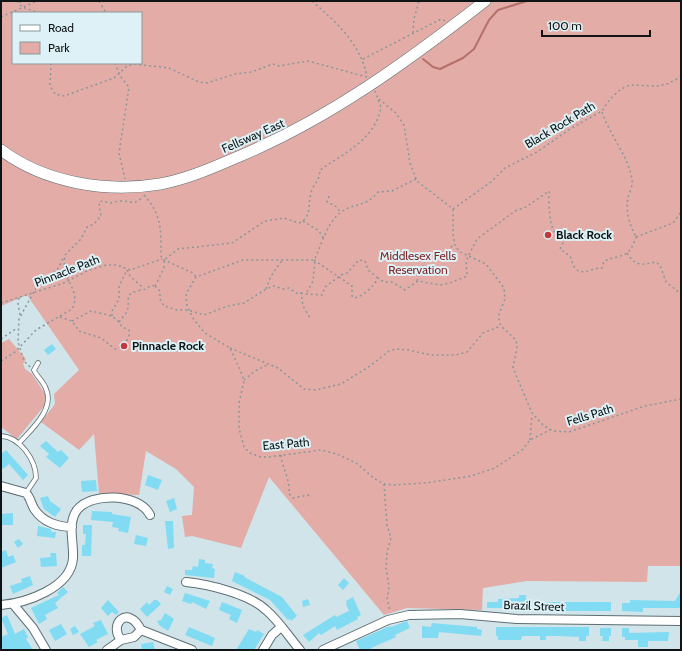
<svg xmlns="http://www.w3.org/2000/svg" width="682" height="651" font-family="Cabin,sans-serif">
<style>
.green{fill:#e4aca7;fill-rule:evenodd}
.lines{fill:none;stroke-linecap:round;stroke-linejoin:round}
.stream{stroke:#b66f6b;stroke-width:2}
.building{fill:#81dbf2}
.lane-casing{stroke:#5e6f74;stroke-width:5.5}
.street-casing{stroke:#5e6f74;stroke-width:10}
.secondary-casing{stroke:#5e6f74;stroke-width:12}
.path{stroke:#88979b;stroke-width:1.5;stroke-dasharray:2 3;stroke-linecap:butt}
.lane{stroke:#fff;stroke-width:4}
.street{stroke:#fff;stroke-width:8}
.secondary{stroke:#fff;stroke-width:11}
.poi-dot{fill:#c6373c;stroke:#ddf1f6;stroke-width:1.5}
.labels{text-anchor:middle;stroke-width:4;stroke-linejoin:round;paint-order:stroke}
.street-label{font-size:12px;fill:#0f1517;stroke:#ddf1f6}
.poi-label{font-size:12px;font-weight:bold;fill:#0f1517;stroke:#ddf1f6;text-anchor:start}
.park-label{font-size:12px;fill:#822a2b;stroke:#ddf1f6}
</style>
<rect width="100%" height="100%" fill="#d0e4e9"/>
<path class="green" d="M1 1H681V566H648L647 582 527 581 483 588 482 610 407 608 384 615 269 477 241 548 192 536 185 537 182 516 192 515 194 487 176 469 146 451 139 495 99 494 94 434 79 450 41 422 55 404 54 394 79 370 27 295 1 306ZM13 13H141V63H13Z
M9 339 26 359 23 364 25 369 32 374 47 397 45 405 17 439 1 427V343Z"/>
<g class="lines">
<path class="stream" d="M423 59 433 67 440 69 463 58 474 49 489 20 498 10 527 1"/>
</g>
<path class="building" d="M52 344 56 349 48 355 44 350Z
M46 441 58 452 61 450 69 458 60 468 46 457 49 454 40 446Z
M6 450 28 475 23 480 9 464 3 469 1 466V454Z
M148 475 162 480 158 490 145 485Z
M96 480 97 491 82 492 81 481Z
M48 496 50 501 61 509 55 517 44 509 40 498Z
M174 498 177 509 170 512 166 501Z
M92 511 112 512V514L131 517 128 533 118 531 119 528 112 527 113 522 91 520Z
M13 513V525H1V514Z
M165 521H173L174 548 168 549Z
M83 525H92L91 556H82V545H85L86 534H83Z
M38 526 51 529V532H56L55 538 37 536Z
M136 535 148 538 146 546 134 544Z
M19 539 23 544 18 548 14 542Z
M6 550 8 557 13 555 16 562 1 568V552Z
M50 553H56L57 566 41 567 40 558 51 557Z
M199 559 205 560V563L213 564 212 568 215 569 214 578 185 575V570H192L193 566 198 567Z
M235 572 245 576 244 577 282 597 297 616 291 621 290 619 288 620 270 600 232 581Z
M30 576 33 585 13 594 10 586 22 582 21 579Z
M344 578 349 583 343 590 338 585Z
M167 586 173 589 170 595 164 592Z
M63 587 68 592 55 603 58 608 45 615 47 619 39 624 31 608 59 595 57 593Z
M681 591V608H643V612L622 611V603H630V600L675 601Z
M185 593 210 601 206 609 192 602 191 604 182 601Z
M519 595H526V599H529V608H487V602H498V599L519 598Z
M353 597 361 615 357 617 358 619 337 630 335 626 321 635 319 633 309 642 303 635 335 615 336 617 349 611 346 604 347 603 346 601Z
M308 599 310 605 303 607 302 601Z
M108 600 119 612 116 615 112 612 108 616 101 608Z
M154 600H157L161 604 147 617 140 609 147 602 149 605Z
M222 602 242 610 237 623 229 619 231 615 219 610Z
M543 602H611V611H543Z
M165 613 174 619 168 631 159 625 157 621 161 620Z
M7 615 15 634 24 629 28 637 26 639 33 650H1V637L8 634 1 618Z
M101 620 108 634 96 640 98 642 89 647 80 634 95 626 93 623Z
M407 621 410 628 395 635 396 637 371 648 372 650H360L356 641 390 626 391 627Z
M432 623 477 627V629L482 630 481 636 439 632 438 638H422V626L431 627Z
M61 624 67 634 55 641 49 630Z
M75 626 79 632 73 635 70 629Z
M189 627 215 638 212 646 185 635Z
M496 627H589V636H586V641H579V637L557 636H546V640H540V636H522L521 640H498V636H496Z
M600 628H611V636H609V641H602L603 636H600Z
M622 628H629V633L669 632 668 641H648V647H638V640H625V637H622Z
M249 629 256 632 257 630 264 634 254 650H236Z
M153 642 155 650H142L141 644Z"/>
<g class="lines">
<defs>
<path id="lane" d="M1 436C20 437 36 460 36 478L26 493
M19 443C31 430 55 409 46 389 44 382 37 377 34 370L38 363"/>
<path id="street" d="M1 486 26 493C31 498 31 505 35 510 43 522 58 527 72 527
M186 582C208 584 249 594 266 610 279 621 289 637 300 650
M13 604 33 628 46 650
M1 605C26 603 71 588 73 558 74 542 67 524 77 510 91 492 139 493 150 515
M141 630 192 650
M121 640C108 624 128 604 141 630
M107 650 121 640 134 637 141 630
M263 650 272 635 281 627
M323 650 388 620 409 615 460 614 517 619 681 621"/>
<path id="secondary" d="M1 150C45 183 107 193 160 184 188 179 214 167 240 156 330 118 408 61 485 1"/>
</defs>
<use href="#lane" class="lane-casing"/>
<use href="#street" class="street-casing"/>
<use href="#secondary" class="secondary-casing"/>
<path class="path" d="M17 1 22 7 39 13
M20 1 21 5
M99 1 106 13
M312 1C337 23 359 42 367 76
M1 17 37 1
M413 33 414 19 419 1
M363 59 441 19 445 21
M51 63 50 86 55 94 64 96 114 78 127 66 134 64 169 68 199 82 207 83 235 74 251 72 273 64 279 66 308 61 367 77
M115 63 120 76 129 87 119 153 125 179
M379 99 396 113 404 125 410 163 417 181 453 209V235L455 246 460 252 486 264 504 288 505 299 499 314V321L501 326 516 340 517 348 513 367 515 373 532 413 543 425 553 431 569 432 645 406 681 399
M602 112C609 134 629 157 632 180 633 186 629 193 628 198 625 212 630 225 636 237
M416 179 392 191 378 192C364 209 353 202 340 213 326 224 322 245 314 260H243L196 277 186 294 187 306 194 320 205 333 230 348 241 372 244 381 239 403V428L244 447 250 453 261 457H269L321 450 337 454 356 463 375 479 384 484 392 485 425 483 471 476 495 468 522 450 530 440 550 430
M144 195C162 215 161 230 161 256L162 259 193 273 196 277
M329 196 327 202 337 207 340 212
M453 209 491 182 505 168 537 152 570 129 602 111 610 99 621 89 630 85 657 86 667 84 681 77
M303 221 319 231 324 239
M636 237 673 223 681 212
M627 253C636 267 642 265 655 262L660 265 666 282 681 294
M314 260 352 286V296L354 298C364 296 374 286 378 278L384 282H392L405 290 418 281 440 285 450 283 467 276 466 261 477 239 515 211 526 207 549 191C550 195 548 199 549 203 550 221 550 230 563 243L560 249 570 256C572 260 572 264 575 268 582 277 593 267 602 268L604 261C622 254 629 259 636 237
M127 270 130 276 141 286 140 290
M417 281 426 258 433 254 444 256 450 250 453 243
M155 286 164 268V260L178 249 232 243 265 221 284 218 299 223C313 218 307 200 312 190 316 181 319 181 320 170 344 153 375 140 381 107L375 91
M155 286 160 291V299L164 306 177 310H188L204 315 228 306 244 303 266 289 274 286 283 289 289 288 296 293 322 295 325 287 341 275 347 273 359 260 365 261 368 270 378 278
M266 289 271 276 283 259
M301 292 303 306 310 318
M307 292 313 281 315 261
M19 298 18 303 20 315
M1 303 64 283 87 271 106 265H117L130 270 162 259
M112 316V311L119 299V286L127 270
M60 317 72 321 79 331 101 338 115 349C123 347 131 338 129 330L122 327 119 322 127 312C131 298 122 294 142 290 147 289 149 285 154 286
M72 321 91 311 112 316 119 322
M1 339 17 328
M230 348 278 368 304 389 315 390 341 384 370 366 389 351 396 349 408 350 431 355H456L467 352 483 333 501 326
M1 361 15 352 36 330 72 309C79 295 71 287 66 275 64 270 64 261 65 255L81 239 87 227 94 224 101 216 99 202C104 200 106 203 111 203 114 202 117 201 121 201 131 201 135 206 143 196
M30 367 24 361 18 342 19 319 36 288 57 270 64 257
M244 380 255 371 267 365
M530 440 532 415
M281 455C282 466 288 476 289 487 290 492 287 493 293 498L308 495 310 497
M384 484 387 525 391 538 387 552 386 568 389 587 387 599 390 611"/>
<use href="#lane" class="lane"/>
<use href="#street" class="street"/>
<use href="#secondary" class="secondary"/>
</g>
<g class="poi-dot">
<circle cx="548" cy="235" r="4"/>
<circle cx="124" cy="346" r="4"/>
</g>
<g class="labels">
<g class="street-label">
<text transform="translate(560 125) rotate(-31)" y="4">Black Rock Path</text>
<text transform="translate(253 136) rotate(-24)" y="4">Fellsway East</text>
<text transform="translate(67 271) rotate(-21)" y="4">Pinnacle Path</text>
<text transform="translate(590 415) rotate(-17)" y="4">Fells Path</text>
<text transform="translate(286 444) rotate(-5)" y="4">East Path</text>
<text transform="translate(534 606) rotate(2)" y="4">Brazil Street</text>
</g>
<g class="poi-label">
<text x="556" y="239">Black Rock</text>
<text x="132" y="350">Pinnacle Rock</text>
</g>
<g class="park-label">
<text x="418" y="260">Middlesex Fells<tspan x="418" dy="14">Reservation</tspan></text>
</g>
</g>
<rect width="682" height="651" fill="none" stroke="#0f1517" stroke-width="4"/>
<rect x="12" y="12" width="130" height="52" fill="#ddf1f6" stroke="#8b999d"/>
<rect x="20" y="25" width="20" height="6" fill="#ffffff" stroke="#8b999d"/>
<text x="48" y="32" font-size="12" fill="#0f1517">Road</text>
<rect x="20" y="42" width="20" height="12" fill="#e4aca7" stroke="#8b999d"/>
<text x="48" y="52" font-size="12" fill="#0f1517">Park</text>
<path d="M542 30v6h108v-6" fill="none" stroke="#0f1517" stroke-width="2"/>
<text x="548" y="30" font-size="12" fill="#0f1517" stroke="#ddf1f6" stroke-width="3" paint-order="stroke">100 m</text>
</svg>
